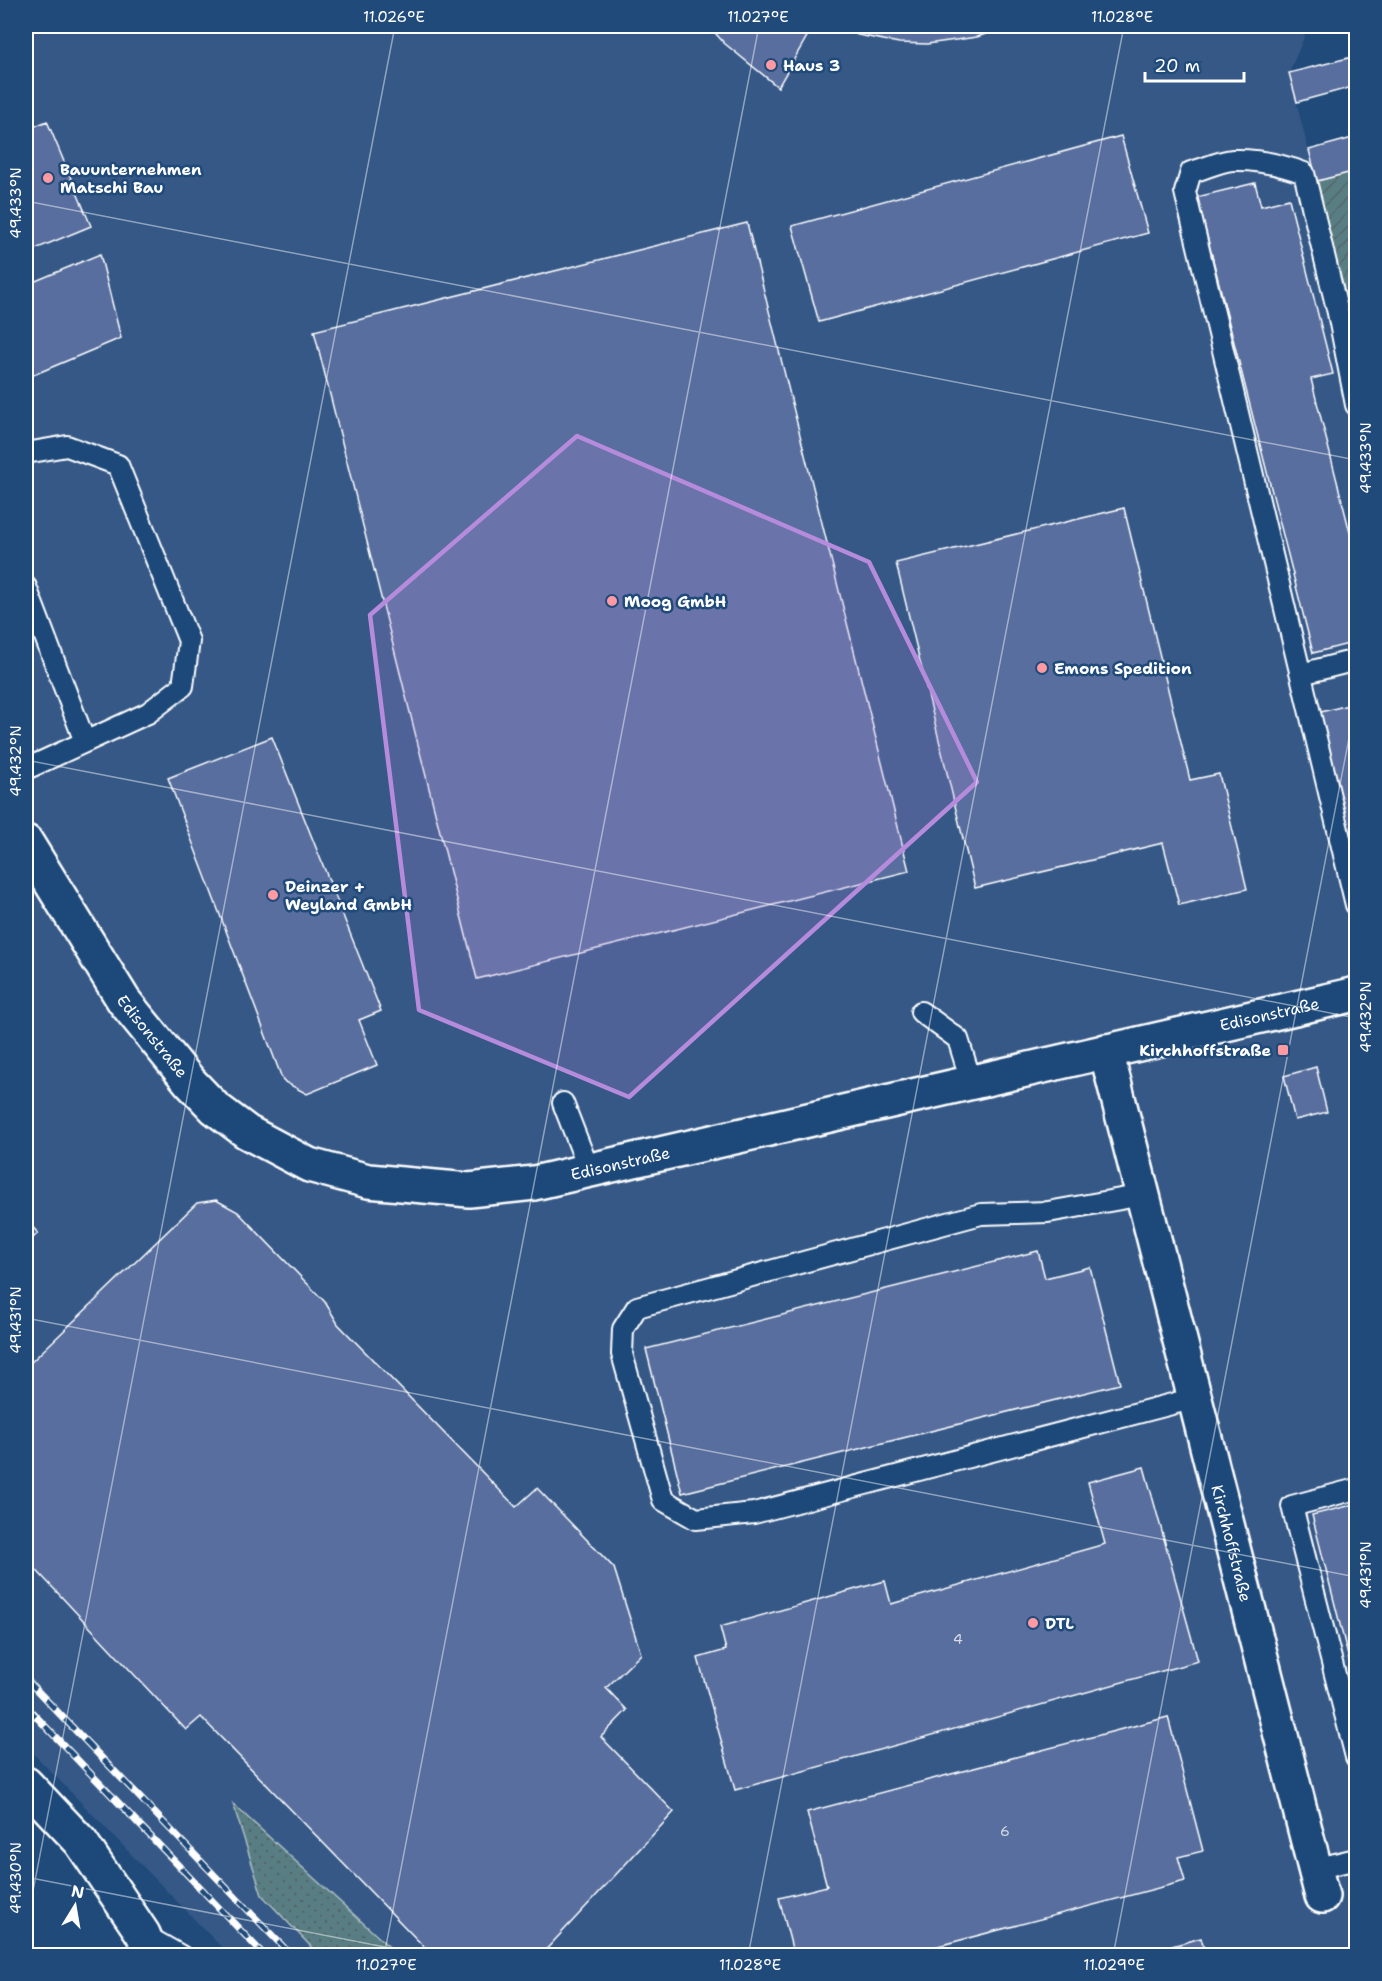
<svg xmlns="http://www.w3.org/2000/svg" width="1382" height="1981" font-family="'Shantell Sans',sans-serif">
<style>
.built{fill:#345887}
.grass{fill:url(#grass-dots);stroke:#acbec2;stroke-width:1.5}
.garden{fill:url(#garden-furrows);stroke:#acbec2;stroke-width:1.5}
.building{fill:#596e9e;stroke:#fff;stroke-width:1.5}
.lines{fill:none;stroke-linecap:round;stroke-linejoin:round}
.service-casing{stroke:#fff;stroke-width:24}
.minor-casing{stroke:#fff;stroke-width:38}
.service{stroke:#1f4a7a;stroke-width:20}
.minor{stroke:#1f4a7a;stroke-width:33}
.rail-casing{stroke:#fff;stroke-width:7}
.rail{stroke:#1f4a7a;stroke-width:4.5;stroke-dasharray:14;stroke-linecap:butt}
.marked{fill:#b68bdc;fill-opacity:0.2;stroke:#b68bdc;stroke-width:4.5;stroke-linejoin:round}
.ticks{fill:none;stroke:#fff;stroke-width:1.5;stroke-opacity:0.45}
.poi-dot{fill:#ff9aa2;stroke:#1f4a7a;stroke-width:2}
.labels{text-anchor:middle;stroke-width:5;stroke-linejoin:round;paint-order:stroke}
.number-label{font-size:14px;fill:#d6dbe7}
.poi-label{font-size:16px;font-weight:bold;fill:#fff;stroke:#1f4a7a;text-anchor:start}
.street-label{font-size:16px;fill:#fff;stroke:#1f4a7a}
.neatline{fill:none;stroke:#fff;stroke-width:2}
.ticks-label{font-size:15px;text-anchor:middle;fill:#fff}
</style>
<defs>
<pattern id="grass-dots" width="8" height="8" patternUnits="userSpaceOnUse" patternTransform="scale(1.5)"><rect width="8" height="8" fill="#597e84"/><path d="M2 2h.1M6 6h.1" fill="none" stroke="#526568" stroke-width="1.8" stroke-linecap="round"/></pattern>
<pattern id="garden-furrows" width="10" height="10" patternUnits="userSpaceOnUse" patternTransform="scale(1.5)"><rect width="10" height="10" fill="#597e84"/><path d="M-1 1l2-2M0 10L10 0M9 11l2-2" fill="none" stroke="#526568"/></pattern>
</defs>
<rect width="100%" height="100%" fill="#1f4a7a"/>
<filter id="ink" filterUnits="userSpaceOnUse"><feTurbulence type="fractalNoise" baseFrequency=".0167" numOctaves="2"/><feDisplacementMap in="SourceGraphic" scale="12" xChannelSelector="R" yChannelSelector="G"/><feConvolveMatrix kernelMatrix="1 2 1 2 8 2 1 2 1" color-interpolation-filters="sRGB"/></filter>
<g filter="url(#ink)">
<path class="built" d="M26 26H1303L1305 35 1289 73 1356 340V1955H398L234 1805 262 1895 319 1955H229L26 1746Z"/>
<path class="grass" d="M233 1804 398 1955H319L262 1895Z"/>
<path class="garden" d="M1356 171V340L1317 181Z"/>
<path class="building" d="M709 26H813L778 87 724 43Z
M838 26H1009L977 37 927 44 899 43 858 35Z
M1356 56V86L1297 102 1289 73Z
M47 121 91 226 26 253V130Z
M1121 136 1148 233 819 322 792 226Z
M1356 137V171L1317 181 1309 150Z
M1255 183 1261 206 1289 199 1333 374 1311 379 1356 556V642L1313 653 1197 197Z
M747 223 909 871 477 979 314 331Z
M100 254 121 338 26 378V285Z
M1124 508 1190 780 1219 774 1247 889 1179 905 1163 843 975 888 896 563Z
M1356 703V864L1317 713Z
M272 737 381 1011 359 1020 377 1065 307 1094 283 1081 168 778Z
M1316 1067 1327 1112 1295 1120 1284 1076Z
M216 1200 238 1212 325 1302 338 1324 516 1507 537 1488 614 1568 641 1654 606 1688 627 1710 601 1737 674 1812 540 1956H433L201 1717 186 1730 26 1559V1367L197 1203Z
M26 1220 38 1233 26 1245Z
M1038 1251 1045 1278 1090 1267 1120 1384 682 1493 646 1349Z
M1144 1467 1198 1661 735 1790 698 1658 726 1650 720 1627 885 1581 891 1604 1105 1544 1088 1482Z
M1356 1504V1687L1312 1515Z
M1168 1717 1203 1851 1178 1857 1185 1881 900 1956H794L779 1898 827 1886 807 1812Z
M1201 1938 1206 1956H1136Z"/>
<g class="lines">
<defs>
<path id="service" d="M1356 405 1338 313 1304 173C1282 165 1257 159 1233 160 1219 161 1204 169 1191 172L1185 192 1356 905
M26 453 67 446 118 465 189 641 183 686 148 713 26 769
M26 587 85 742
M1301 674 1356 660
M921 1012 958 1039 971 1081
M563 1103 589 1170
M1143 1195 1048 1212 981 1214 637 1307 623 1329 622 1354 663 1500 696 1519 754 1513 1195 1398
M1356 1489 1292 1506 1356 1757
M1315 1869 1356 1859
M144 1935 181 1956"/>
<g id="minor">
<path id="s1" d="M26 842 124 1001 190 1082 215 1108 247 1132 309 1165 368 1181 469 1190 534 1183 1356 994"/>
<path id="s2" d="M1106 1051 1322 1896"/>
<path d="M26 1784 81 1842 143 1934 152 1956"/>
</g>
</defs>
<use href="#service" class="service-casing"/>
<use href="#minor" class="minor-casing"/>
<use href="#service" class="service"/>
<use href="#minor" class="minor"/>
<defs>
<path id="rail" d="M26 1679 292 1956
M26 1706 265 1956"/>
</defs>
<use href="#rail" class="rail-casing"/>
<use href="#rail" class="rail"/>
</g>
</g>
<path class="marked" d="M577 436 869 562 977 782 629 1097 419 1010 370 615Z"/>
<path class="ticks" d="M26 53 31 26M26 201 1356 460M26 760 1356 1018M26 1318 1356 1577M26 1877 431 1956M26 1927 395 26M384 1956 759 26M748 1956 1124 26M1113 1956 1356 702"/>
<g class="poi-dot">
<circle cx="771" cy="65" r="6"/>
<circle cx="48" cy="178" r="6"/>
<circle cx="612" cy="601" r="6"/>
<circle cx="1042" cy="668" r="6"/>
<circle cx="273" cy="895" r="6"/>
<rect x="1277" y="1044" width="12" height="12" rx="3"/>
<circle cx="1033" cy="1623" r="6"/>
</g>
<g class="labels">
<g class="number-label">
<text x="958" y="1644">4</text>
<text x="1005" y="1836">6</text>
</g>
<g class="poi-label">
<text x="783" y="71">Haus 3</text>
<text x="60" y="175">Bauunternehmen<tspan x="60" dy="18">Matschi Bau</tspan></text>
<text x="624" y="607">Moog GmbH</text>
<text x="1054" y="674">Emons Spedition</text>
<text x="285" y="892">Deinzer +<tspan x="285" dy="18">Weyland GmbH</tspan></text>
<text x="1271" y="1056" text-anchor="end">Kirchhoffstraße</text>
<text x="1045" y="1629">DTL</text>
</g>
<g class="street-label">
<text dy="6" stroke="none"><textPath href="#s1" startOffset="1420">Edisonstraße</textPath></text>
<text dy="6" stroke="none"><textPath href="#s1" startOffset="232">Edisonstraße</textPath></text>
<text dy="6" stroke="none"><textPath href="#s1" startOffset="754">Edisonstraße</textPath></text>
<text dy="6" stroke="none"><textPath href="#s2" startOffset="508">Kirchhoffstraße</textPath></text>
</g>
</g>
<rect width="1382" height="1981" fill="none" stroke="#1f4a7a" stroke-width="66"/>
<g transform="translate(75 1906) rotate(11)" stroke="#1f4a7a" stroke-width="4.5" paint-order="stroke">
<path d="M0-4.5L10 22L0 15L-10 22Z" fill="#ffffff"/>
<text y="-9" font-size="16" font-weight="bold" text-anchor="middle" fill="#ffffff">N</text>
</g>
<path d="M1145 72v9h99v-9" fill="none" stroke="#ffffff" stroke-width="3"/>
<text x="1154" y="72" font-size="18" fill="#ffffff" stroke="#1f4a7a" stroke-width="4.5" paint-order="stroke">20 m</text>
<rect x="33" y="33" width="1316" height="1915" class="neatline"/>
<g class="ticks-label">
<text x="394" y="22">11.026°E</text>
<text x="758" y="22">11.027°E</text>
<text x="1122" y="22">11.028°E</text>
<text transform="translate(16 203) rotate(-90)" y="5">49.433°N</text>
<text transform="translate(1366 458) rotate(-90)" y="5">49.433°N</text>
<text transform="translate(16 761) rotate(-90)" y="5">49.432°N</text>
<text transform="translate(1366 1017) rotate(-90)" y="5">49.432°N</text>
<text transform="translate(16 1320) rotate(-90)" y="5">49.431°N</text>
<text transform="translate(1366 1575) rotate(-90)" y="5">49.431°N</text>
<text transform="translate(16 1878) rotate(-90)" y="5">49.430°N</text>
<text x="386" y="1970">11.027°E</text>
<text x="750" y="1970">11.028°E</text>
<text x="1114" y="1970">11.029°E</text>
</g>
</svg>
